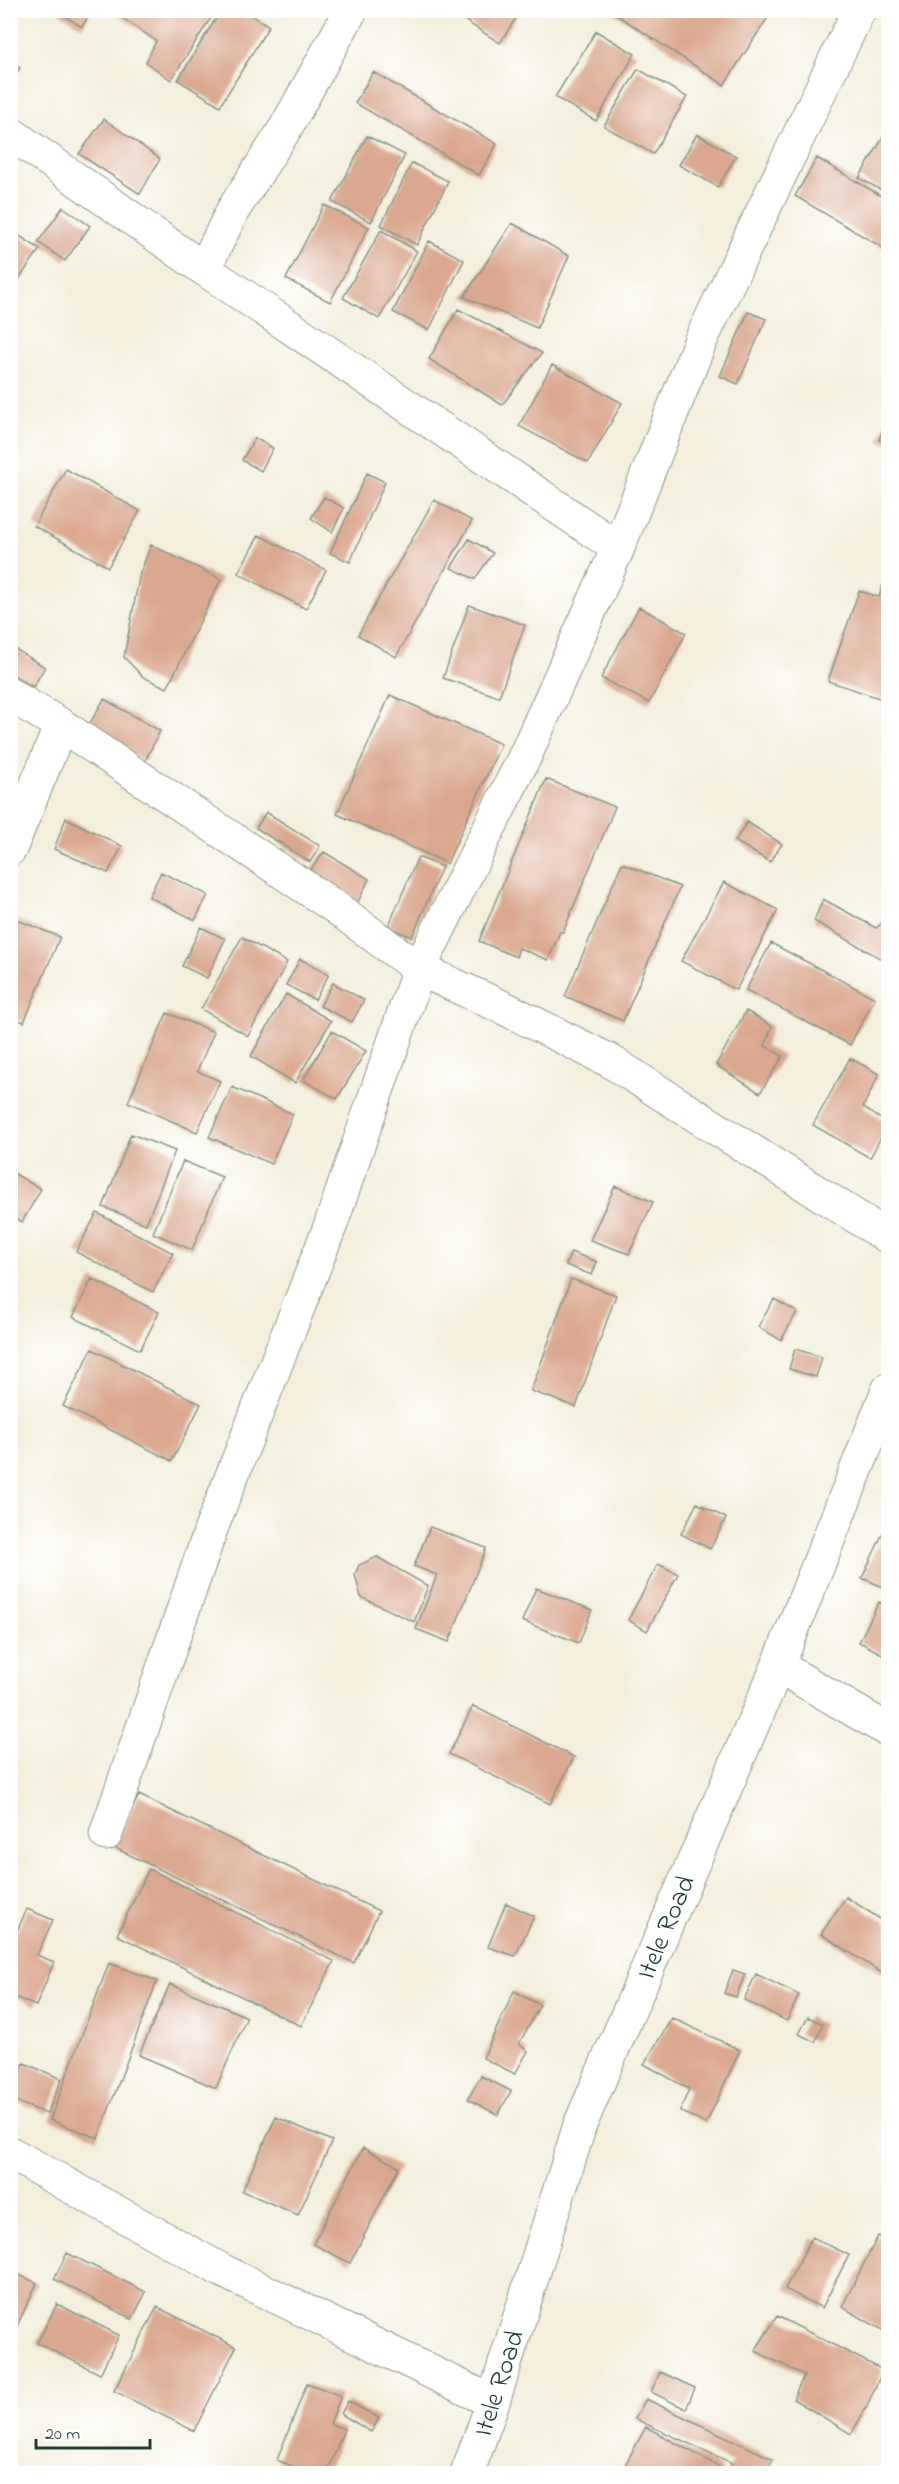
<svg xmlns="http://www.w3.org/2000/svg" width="899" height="2484" font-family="'Indie Flower',sans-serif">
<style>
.building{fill:#daa88e}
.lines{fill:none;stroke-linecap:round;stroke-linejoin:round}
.minor-casing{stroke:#899688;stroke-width:35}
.minor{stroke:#fff;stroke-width:33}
.labels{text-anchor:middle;stroke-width:4.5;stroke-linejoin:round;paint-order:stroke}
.street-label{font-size:27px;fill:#1f3d34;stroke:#fff}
</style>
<rect width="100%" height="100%" fill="#fff"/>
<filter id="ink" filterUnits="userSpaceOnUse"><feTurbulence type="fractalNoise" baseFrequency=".0167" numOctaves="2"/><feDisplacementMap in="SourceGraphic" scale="12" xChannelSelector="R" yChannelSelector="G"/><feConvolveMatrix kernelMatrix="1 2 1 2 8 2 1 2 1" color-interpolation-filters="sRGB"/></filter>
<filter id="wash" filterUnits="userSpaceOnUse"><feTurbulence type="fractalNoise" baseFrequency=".008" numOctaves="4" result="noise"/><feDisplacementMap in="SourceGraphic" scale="24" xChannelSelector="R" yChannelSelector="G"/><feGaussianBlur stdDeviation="1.35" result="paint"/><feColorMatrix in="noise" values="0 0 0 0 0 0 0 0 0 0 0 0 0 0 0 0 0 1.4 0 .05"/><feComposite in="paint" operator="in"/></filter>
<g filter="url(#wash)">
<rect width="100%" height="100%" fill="#f3efdb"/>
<g id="blocks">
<path class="building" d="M55 10H92L82 27Z
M111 10H216L171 80 146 62 156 41Z
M221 10H243L269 26 220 106 178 80Z
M448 10H521L500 43Z
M609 10H754L767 19 724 85Z
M596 31 635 54 596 121 555 97Z
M10 63 20 68 10 84Z
M638 69 687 97 653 154 604 126Z
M373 72 497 144 479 175 355 103Z
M104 119 160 159 140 194 79 154Z
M697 134 736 156 718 187 679 165Z
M367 136 405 155 371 222 332 202Z
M884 136 888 138V194L859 178Z
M817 158 888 200V251L795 196Z
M412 163 448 181 417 245 381 225Z
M324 205 369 227 330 302 286 279Z
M63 207 90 226 65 261 38 242Z
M512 223 569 256 537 328 464 297Z
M10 230 40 249 10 292Z
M381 230 417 251 379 319 343 298Z
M429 241 464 260 429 330 393 312Z
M458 309 542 353 502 405 429 359Z
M748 312 766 319 738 384 720 376Z
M552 365 622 403 588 463 519 426Z
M888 417V445L879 440Z
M255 438 273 448 261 471 242 460Z
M66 469 140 511 108 567 34 526Z
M367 473 385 482 350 562 330 553Z
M324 497 344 508 332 532 311 518Z
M434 500 472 521 396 657 358 635Z
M259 535 326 570 306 609 238 573Z
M469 539 493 553 475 579 451 568Z
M151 545 221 579 167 688 143 677 124 657 140 573Z
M888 569V701L828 681 859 591 879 597Z
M469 605 525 625 499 697 443 678Z
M639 607 686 633 649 703 601 678Z
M10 646 45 667 33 687 10 673Z
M390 695 501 744 447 863 337 814Z
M104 699 160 731 145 761 86 730Z
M546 779 615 807 563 932H560L548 960 519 948 516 957 479 941Z
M266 812 320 846 310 862 256 828Z
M66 818 122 846 108 873 54 849Z
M747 822 782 844 770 862 735 841Z
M324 852 369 879 357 904 308 873Z
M418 857 442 867 412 937 388 927Z
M622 863 680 887 623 1021 565 996Z
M161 872 208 895 195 920 149 897Z
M724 882 778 910 736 990 681 961Z
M823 899 876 928 888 918V953L885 961 814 921Z
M10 917 60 937 24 1022 10 1017Z
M201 927 225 939 207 978 182 966Z
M242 937 287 962 248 1036 201 1009Z
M771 943 875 998 850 1045 746 990Z
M300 959 329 974 315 1000 286 985Z
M333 983 364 1000 352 1022 320 1006Z
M286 994 331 1021 295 1083 251 1056Z
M746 1011 772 1026 765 1046 783 1056 760 1093 716 1065Z
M167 1013 214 1032 197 1071 220 1081 197 1132 128 1102Z
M332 1031 366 1051 337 1099 303 1080Z
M850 1058 879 1074 863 1107 888 1124 870 1158 813 1125Z
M232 1087 293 1114 271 1164 209 1137Z
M131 1134 175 1151 146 1224 103 1207Z
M183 1161 222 1177 192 1250 153 1233Z
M10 1171 41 1189 22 1222 10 1215Z
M615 1186 653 1202 629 1254 590 1240Z
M97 1213 173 1253 153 1292 76 1252Z
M571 1252 597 1262 592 1275 566 1265Z
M92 1279 159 1312 140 1350 73 1317Z
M571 1279 616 1295 576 1407 531 1391Z
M774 1299 797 1312 781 1340 758 1327Z
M92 1349 201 1404 172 1461 63 1406Z
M795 1349 822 1357 816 1377 789 1369Z
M697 1503 726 1518 710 1549 681 1534Z
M888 1522V1589L862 1578Z
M430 1527 486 1548 449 1642 416 1629 437 1575 414 1566Z
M377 1557 428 1586 414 1622 361 1597 355 1575 359 1565Z
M658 1564 678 1574 647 1631 628 1620Z
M536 1588 592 1610 579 1643 522 1621Z
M879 1602 888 1607V1657L859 1642Z
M473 1706 574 1757 550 1804 449 1754Z
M139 1795 379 1911 354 1963 113 1847Z
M149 1869 334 1961 301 2026 117 1935Z
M846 1897 888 1924V1977L821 1934Z
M506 1903 534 1916 515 1956 488 1947Z
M27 1909 53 1920 37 1955 54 1962 36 2006 10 1995V1946Z
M109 1963 157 1981 98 2138 50 2120Z
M733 1970 745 1974 736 1997 724 1993Z
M756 1974 799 1995 787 2021 744 2000Z
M170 1984 247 2017 216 2088 139 2055Z
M514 1991 540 2005 519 2044 528 2051 515 2074 483 2058Z
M808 2017 823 2024 815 2042 799 2034Z
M672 2018 740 2050 706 2124 680 2111 689 2089 644 2064Z
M24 2063 62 2079 47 2114 10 2099Z
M481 2076 511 2091 498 2115 468 2099Z
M276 2117 332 2141 298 2215 242 2191Z
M363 2148 399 2167 350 2263 313 2244Z
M878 2236 888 2241V2333L842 2307Z
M812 2237 849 2255 822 2308 785 2289Z
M67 2253 146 2292 132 2319 54 2279Z
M10 2271 37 2283 16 2328 10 2325Z
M57 2304 119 2335 100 2374 37 2343Z
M157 2307 236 2347 194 2431 114 2391Z
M777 2316 883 2370 866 2408 851 2434 793 2399 804 2375 755 2351Z
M660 2372 695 2388 686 2409 651 2392Z
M307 2383 341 2396 330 2424 344 2429 327 2474H312L277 2460Z
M646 2399 773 2459 766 2474H727L732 2463 635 2419Z
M348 2401 379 2418 371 2432 341 2414Z
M646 2427 722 2468 719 2474H620Z"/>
</g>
</g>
<g filter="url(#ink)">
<use href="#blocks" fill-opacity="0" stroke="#899688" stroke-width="1.5"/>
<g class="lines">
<defs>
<path id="minor" d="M10 133 204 269 618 548
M204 269 233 210 285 129 351 10
M10 695 61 725 335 907 419 969 504 1008 610 1061 888 1237
M10 849 61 725
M778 1666 888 1730
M106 1834 211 1529 331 1224 419 969 524 758 618 548 700 342 859 10
M10 2153 223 2271 493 2402
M467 2474 493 2402 580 2125 778 1666 888 1390"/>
</defs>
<use href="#minor" class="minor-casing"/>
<use href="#minor" class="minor"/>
</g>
</g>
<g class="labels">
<g class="street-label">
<text transform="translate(665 1927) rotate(-67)" y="9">Itele Road</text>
<text transform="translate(498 2383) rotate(-72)" y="9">Itele Road</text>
</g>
</g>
<rect width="899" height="2484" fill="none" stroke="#fff" stroke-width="36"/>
<path d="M36 2439v9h114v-9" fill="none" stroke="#1f3d34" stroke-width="3"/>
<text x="45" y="2439" font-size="18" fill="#1f3d34" stroke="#ffffff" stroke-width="4.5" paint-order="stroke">20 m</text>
</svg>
